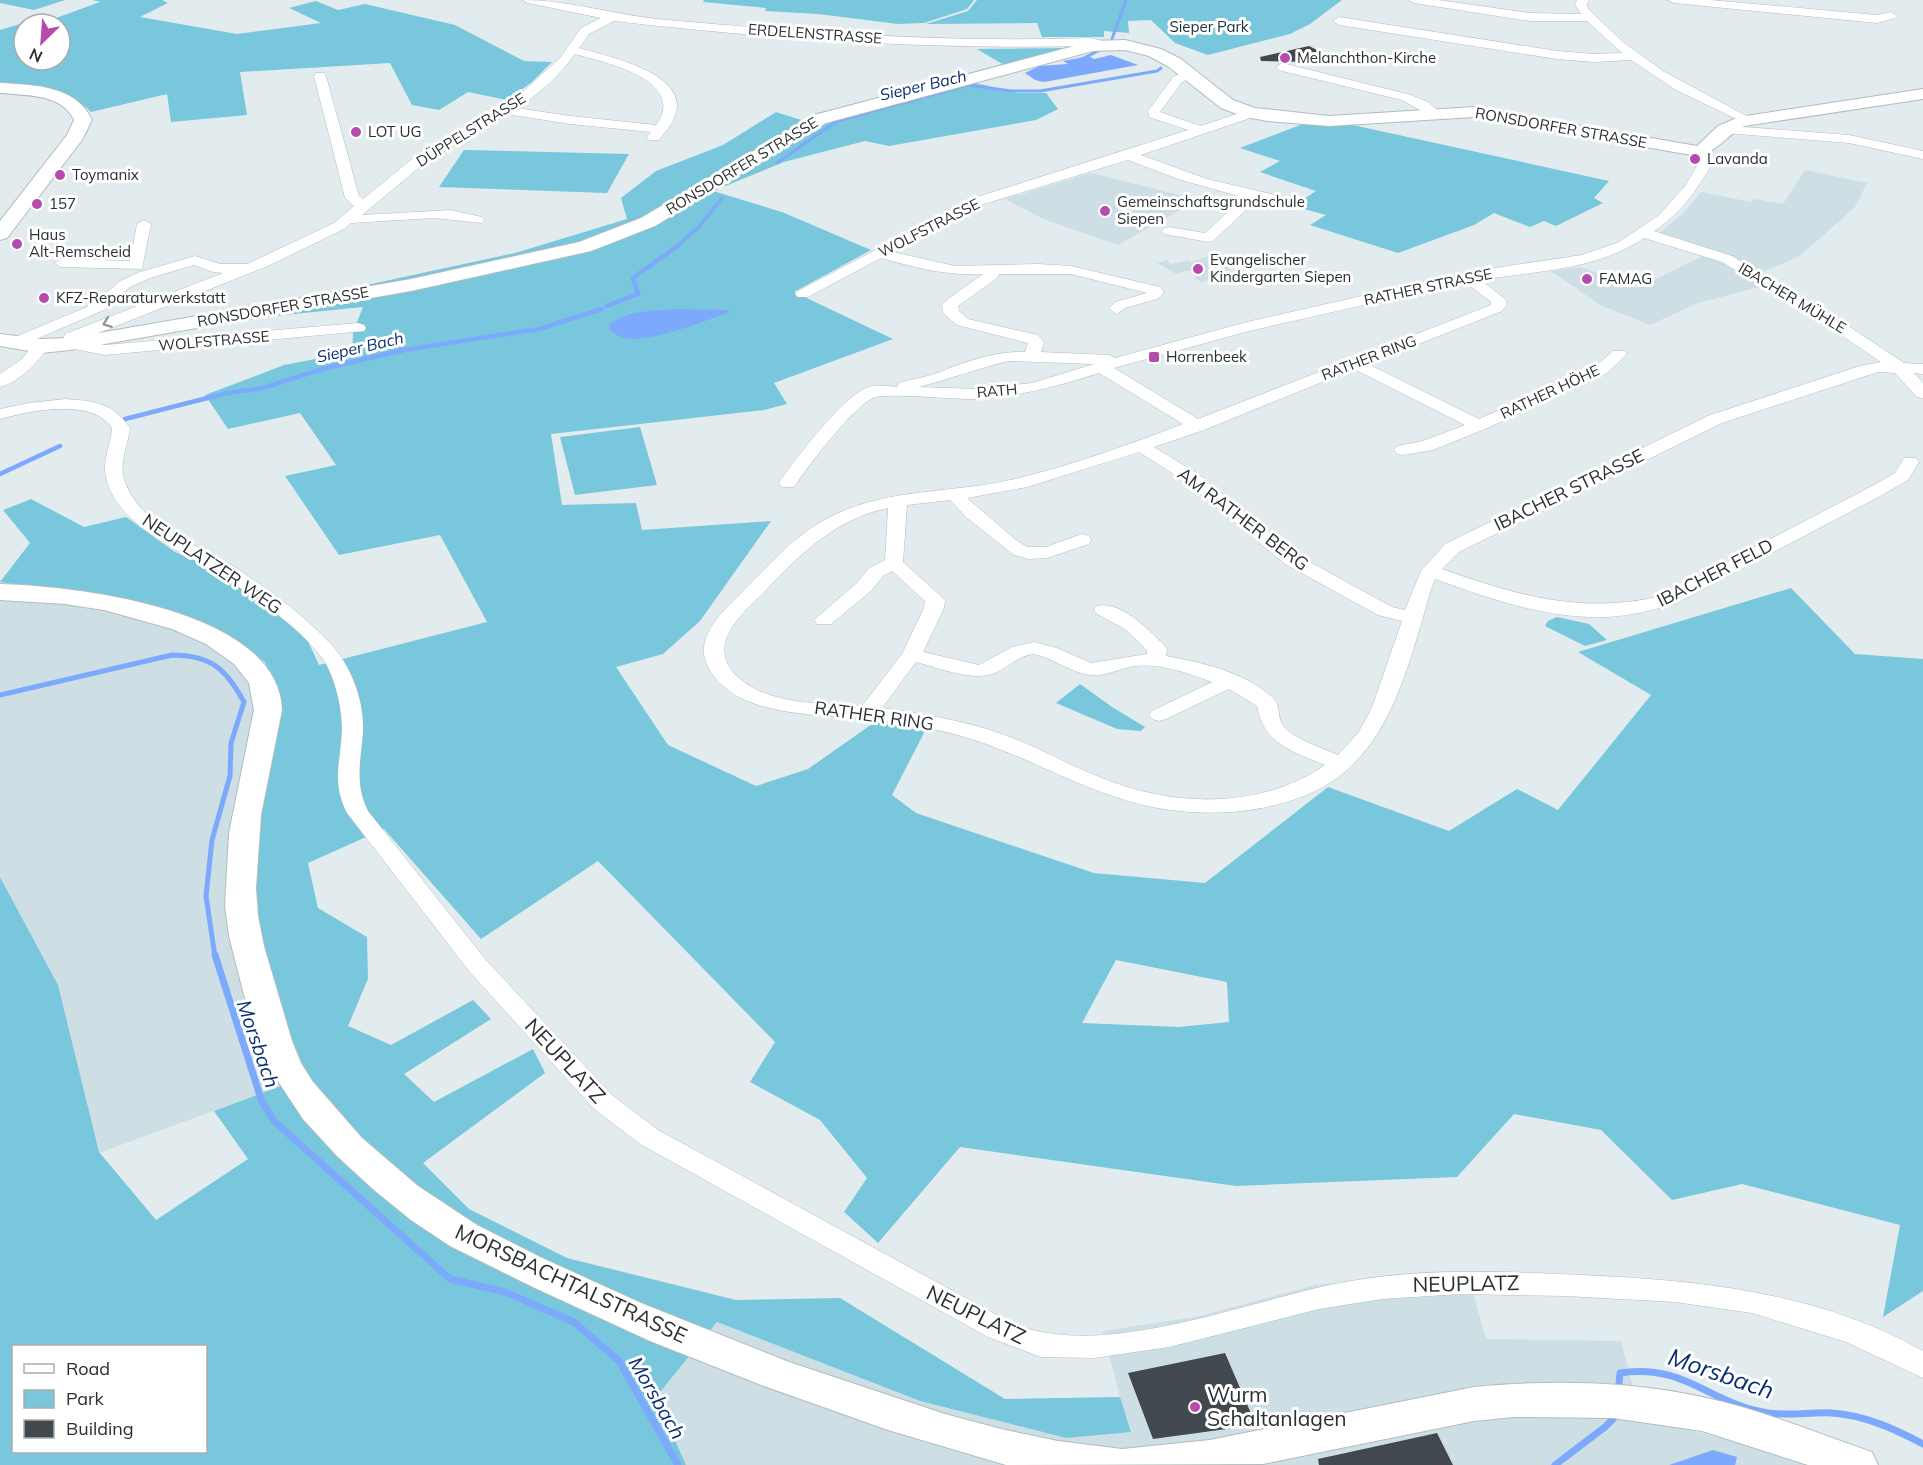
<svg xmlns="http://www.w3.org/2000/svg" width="1923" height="1465" font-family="Mulish,sans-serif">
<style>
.built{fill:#cddfe4}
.green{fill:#78c7dc;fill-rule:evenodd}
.water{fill:#7ca9fb}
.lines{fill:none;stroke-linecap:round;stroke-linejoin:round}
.stream-far3{stroke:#7ca9fb;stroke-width:3}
.stream-far2{stroke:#7ca9fb;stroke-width:4.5}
.stream-far1{stroke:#7ca9fb;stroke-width:5}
.stream{stroke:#7ca9fb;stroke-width:7}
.building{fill:#42494e}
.minor-casing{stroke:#b2bcbe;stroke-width:1}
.secondary-casing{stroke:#b2bcbe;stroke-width:2}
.minor{fill:#fff;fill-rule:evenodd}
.secondary{fill:#fff;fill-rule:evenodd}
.oneway{stroke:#959798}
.poi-dot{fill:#b54bad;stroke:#fff;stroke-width:2}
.labels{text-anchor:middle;stroke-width:6;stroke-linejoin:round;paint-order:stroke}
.far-park-label{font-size:15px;fill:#193137;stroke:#fff}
.far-street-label{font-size:15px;fill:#2b2f30;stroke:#fff}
.far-poi-label{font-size:15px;fill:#2b2f30;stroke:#fff;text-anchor:start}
.far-water-label{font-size:16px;font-style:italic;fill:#082c72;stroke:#fff}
.street-label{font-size:18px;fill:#2b2f30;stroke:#fff}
.water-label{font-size:20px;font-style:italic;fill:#082c72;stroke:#fff}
.near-street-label{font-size:21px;fill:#2b2f30;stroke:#fff}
.near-poi-label{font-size:21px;fill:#2b2f30;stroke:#fff;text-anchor:start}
.near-water-label{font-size:24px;font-style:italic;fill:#082c72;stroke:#fff}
</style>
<rect width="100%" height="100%" fill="#e2ecef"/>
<path class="built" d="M1805 170 1867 183 1855 207 1800 256 1759 274 1660 233 1684 212 1701 192 1751 202 1754 199 1783 204Z
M1091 173 1180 195 1187 198 1191 204 1118 245 1043 219 1005 199Z
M1212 255 1231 268 1229 269 1231 271 1219 274 1222 277 1201 282 1194 277 1200 276 1198 271H1185L1176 274 1157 263 1167 260 1171 264 1188 260 1191 262Z
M1705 255 1722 261 1764 286 1698 303 1650 325 1600 305 1551 271 1581 267 1637 288Z
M0 582 143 604 213 626 265 662 280 695 255 818 303 1078 99 1153 58 985 0 877Z
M1467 1271 1486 1339 1621 1341 1641 1417 1821 1465H686L656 1397 717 1322 920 1401 1066 1438 1131 1431 1120 1397 1103 1331 1200 1316 1315 1285Z"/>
<path class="green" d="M0 0H65L34 10 0 3Z
M93 0H162L168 3 140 17 237 34 321 23 289 8 316 1 338 10 365 4 455 25 524 61 552 62 532 82 507 100 468 92 439 110 412 105 390 63 240 72 247 115 171 122 167 94 91 112C66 87 34 86 0 82V30L43 17 56 18 100 2ZM24 24H60V60H24Z
M704 0H974L967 9 924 23 898 24 818 14 765 11 766 8 703 2Z
M977 0H1342L1310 24 1290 34 1208 55 1175 43 1151 20 1128 21 1129 33 1104 31V37H1042L1037 23 926 24 968 11Z
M1071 48 1004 65 977 49Z
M967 81 1018 93H1046L1058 109 1036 120 889 146 865 141 784 162 713 191 782 212 871 250 794 292 893 339 774 383 787 404 764 410 551 434 562 505 636 503 642 530 771 521 700 621 663 654 616 667 668 745 756 786 808 769 875 722 925 731 892 795 916 813 1094 873 1205 883 1328 787 1449 831 1517 789 1558 810 1651 695 1578 652 1791 588 1855 654 1923 659V1291L1883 1317 1900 1225 1742 1184 1672 1200 1601 1130 1514 1114 1457 1177 1236 1186 960 1147 878 1243 844 1212 867 1178 820 1120 750 1082 775 1042 598 861 481 939 384 829 308 863 318 908 367 937 368 979 348 1026 391 1045 473 1000 491 1019 404 1074 434 1102 533 1049 545 1073 423 1163 469 1209 567 1258 736 1300 840 1298 1005 1399 1120 1397 1131 1432 1066 1438 920 1401 717 1322 656 1397 686 1465H0V877L58 985 99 1152 156 1220 248 1159 214 1111 302 1078 255 922V818L280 695 265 662 213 626 143 604 0 582 30 543 3 510 31 499 84 527 126 517 175 552 224 572 301 626 319 665 487 622 440 535 339 555 285 476 336 465 300 413 228 429 205 395 284 365 352 352 353 333 363 307 234 320 293 301 515 253 627 219 621 198 656 171 723 145 776 112 811 123ZM1116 960 1227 982 1229 1022 1179 1027 1082 1023ZM14 1346H206V1452H14Z
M1303 124H1348L1609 181 1594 198 1603 203 1556 226 1544 221 1530 227 1494 213 1474 225 1398 253 1310 225 1326 215 1293 206 1316 191 1260 172 1280 161 1240 148Z
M464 150 629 154 607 193 439 187Z
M640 427 657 485 575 495 560 437Z
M1557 617 1589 624 1607 640 1585 646 1545 626 1548 621Z
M1080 684 1112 707 1145 727 1141 731 1117 729 1056 703Z"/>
<path class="water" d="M1111 55 1138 65 1044 82 1035 80 1025 73 1039 66 1068 64 1063 61 1089 56 1094 59Z
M675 309 728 310 730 312C701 322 660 339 630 339 622 338 615 335 609 329V325C627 310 653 311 675 309Z
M1713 1450 1737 1457 1735 1465H1669Z"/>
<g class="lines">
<path class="stream-far3" d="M1112 39 1126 0
M1080 60 1100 50
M777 163 837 121 968 85 1011 91H1040L1157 71 1161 68
M678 245 698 228 722 198"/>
<path class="stream-far2" d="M607 306 638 294 633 278 680 244
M125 419 227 393 263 388 322 369 404 350 539 329 602 309
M0 474 60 446"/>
<path class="stream-far1" d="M0 695 172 655C211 655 226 669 244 702L231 743 230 776 212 840 206 896 215 957"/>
<path class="stream" d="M215 955 262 1102 274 1121 450 1279 505 1292 574 1322 619 1361 678 1465
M1619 1383 1620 1373C1685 1363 1710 1404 1768 1413 1789 1416 1811 1412 1832 1413 1864 1415 1895 1429 1923 1444
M1555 1465 1605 1427 1617 1415"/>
</g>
<path class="building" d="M1309 46 1325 54 1314 62 1261 61 1260 57Z
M1225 1353 1256 1425 1153 1439 1128 1373Z
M1437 1433 1453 1465H1319L1318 1459Z"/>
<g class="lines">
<defs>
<path id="minor" d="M522 0C568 0 612 14 657 19 801 32 945 43 1090 38L1107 42 1109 45 1103 49 1090 46C931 50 771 39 614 21L589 34 579 48C607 56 694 74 674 118 670 128 665 131 659 140H649L647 137 651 132 570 124 507 114 427 161 362 215 450 210 482 217 484 220 482 223 434 218 351 223 344 229 268 266 78 341 105 345 358 323 364 325 366 328 364 331 105 355 64 347 62 344 65 334 223 273 213 272 194 265 150 278 130 287 104 310 20 346 14 348 6 343 8 340 94 304 120 281 140 272 195 256 220 264H247L334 223 354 206 345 198 314 76 316 73H324L326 76 359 196 363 199 417 155 518 96 560 58 581 28 601 18 528 3ZM575 54C603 62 689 80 656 125L570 116 517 108C538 95 561 74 575 54Z
M1408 0H1438L1530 13 1581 14 1575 4 1577 0H1589L1587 4 1588 9 1623 42 1663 71 1754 120 1747 124 1676 90 1631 60 1594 62 1557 59 1339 25 1333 21 1339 17 1557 51 1594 54 1622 53 1587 21H1530L1414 3Z
M1668 0H1710L1877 15 1891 12 1897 16 1895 18 1877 23 1674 3Z
M1282 63 1411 95 1428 102 1441 113 1435 117 1430 116 1402 100 1278 70 1276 67Z
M1190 71 1194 72 1196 75 1182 82 1160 112 1201 126 1251 109 1257 113 1256 116 1141 155 1207 179 1284 197 1286 200 1284 203 1279 204 1250 199 1244 212 1213 241 1208 242 1164 234 1162 231 1164 228 1169 227 1205 233 1233 207 1238 196 1178 179 1128 160 984 204 893 252 955 266 1038 264 1071 266 1160 287 1164 293 1157 299 1125 308 1117 314 1109 309 1115 302 1147 293 1071 274H999L996 279 958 306 959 311 968 319 1038 335 1044 342 1041 352 1109 355 1115 358 1247 322 1468 272 1582 255 1619 242 1659 215 1685 186 1701 159 1694 151 1701 147 1706 148 1715 158C1699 187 1682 213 1654 231L1732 256 1844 323 1904 363 1923 364V374L1914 373 1923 383V398L1917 397 1895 373 1878 372 1722 423 1459 552 1442 569C1516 595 1582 615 1661 596L1872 486 1895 473 1904 458H1916L1919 462 1908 480 1884 494 1675 604C1652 610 1630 616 1606 617 1548 619 1490 599 1435 579 1429 593 1426 607 1422 621 1403 684 1384 752 1323 787 1280 810 1227 816 1179 811 1092 803 1022 747 937 730 910 724 883 720 857 718 819 715 776 715 741 698 723 689 702 669 704 647 707 623 730 605 746 588 771 563 797 533 830 517 888 487 953 494 1015 479 1073 465 1128 445 1183 424L1099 373C1058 386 1022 396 978 399 959 400 884 392 873 398 851 409 809 465 794 487H782L779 483C794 461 845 393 869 387 877 384 888 386 897 387L899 383C913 379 927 377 940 372 967 361 995 351 1025 352L1028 343 957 325 943 313 942 305 948 299 983 274C946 276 917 268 881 258L808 297H798L795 294 798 291 974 198 1188 130 1149 117 1148 111 1174 76ZM1644 238 1722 262 1832 329 1881 362 1860 366 1710 415 1445 544 1421 571 1405 610 1392 607 1299 556 1198 474 1154 447 1204 430 1354 369 1465 425 1423 441 1397 446 1394 450 1397 454 1403 455 1433 450 1485 429 1606 374 1627 354 1625 351H1613L1594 368 1479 419 1368 364 1502 311 1507 305 1506 300 1481 280C1535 271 1598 270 1644 238ZM1465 282 1491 302V305L1198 419 1114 368 1249 331ZM1009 361 1094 364 1032 383 977 389 919 387C950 379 978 368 1009 361ZM1139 452 1186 482 1285 564 1378 615 1402 621 1371 710 1358 733 1338 755C1324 749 1289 737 1282 724 1277 715 1281 705 1273 698 1247 673 1201 662 1166 656L1167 649 1164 645C1149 630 1120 600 1097 606L1094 610 1097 614 1125 629 1147 650V654L1091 663 1057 648 1034 642 1012 647 979 665 923 652 944 608 945 600 903 562 907 505 950 500 966 517 1014 555 1029 559 1047 558 1089 544 1091 540 1089 536 1082 534 1046 547H1027L1016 540 967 498 1027 487ZM888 508 885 560 869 568 857 583 814 620 817 624H831L871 591 883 576 892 571 925 601 924 608 902 654 862 706C820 703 762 706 732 671 722 658 722 643 731 629 740 613 756 601 768 588 802 552 838 518 888 508ZM1034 654C1053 658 1069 672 1090 675 1106 677 1120 668 1135 666 1161 663 1187 673 1212 682L1152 711 1149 715 1152 719 1159 721 1166 719 1229 689 1257 706C1264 745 1292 751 1325 765 1260 810 1173 807 1102 778 1068 765 1036 746 1002 734 963 720 922 714 882 708L916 662C940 668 972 682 995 673 1008 667 1019 655 1034 654Z
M1731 126 1849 135 1923 151V159L1849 143 1726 133 1724 130Z
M144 220 151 224 142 269 61 267 54 263 61 259 130 261 137 224Z
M41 341 49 346C38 362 20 382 0 387V374L22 359 35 343Z
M66 399C95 401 113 403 130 428 128 446 118 464 125 482 141 527 201 546 238 569 269 590 301 613 327 640 350 663 364 698 363 731 361 760 354 783 368 811L485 959 612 1095 658 1130 1008 1321C1102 1366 1258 1295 1357 1280 1424 1269 1492 1271 1559 1274 1684 1279 1811 1288 1923 1351V1378L1846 1342 1752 1313 1675 1302 1565 1296 1460 1294 1382 1299 1319 1309 1169 1347 1094 1358 1041 1357 988 1337 640 1144 594 1109 469 971 347 813C331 781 341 762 342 729 342 707 335 677 323 659 299 626 258 600 225 578 187 553 116 527 106 477 102 461 111 444 112 428 92 397 30 411 0 419V409L29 403Z"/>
<path id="secondary" d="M1125 40 1161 49 1181 59 1233 100 1255 108 1329 116 1474 107 1697 146 1718 126 1739 117 1923 89V99L1744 126C1727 135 1716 153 1697 156L1474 117 1329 126 1268 121 1245 117 1221 108 1169 67 1149 56 1125 50 1093 51 826 123 655 226 591 251 411 291 70 350 41 353 0 346V334L41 339 70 338 411 279 579 242 641 218 814 115 1093 41Z
M0 83C33 85 76 85 92 120L82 140 7 238 0 240V221L67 135 74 120C63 94 25 95 0 93Z
M0 584C75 586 279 609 282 710L261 815 256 888 258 916 264 946 292 1041 301 1063 313 1082 362 1138 418 1186 477 1225 540 1257 641 1303 789 1362 945 1414 1001 1429 1058 1441 1122 1449 1210 1440 1474 1387C1549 1380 1628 1381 1702 1397 1760 1409 1816 1433 1872 1452L1878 1465H1808L1702 1431 1613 1418 1514 1417 1474 1421 1263 1464 1006 1465 888 1430 761 1385 650 1341 535 1288 450 1246 411 1220 374 1190 337 1156 303 1119 266 1063 244 995 229 936 225 906 229 833 254 710 249 683 234 664 206 644 172 629 104 610 65 604 0 600Z"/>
</defs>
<use href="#minor" class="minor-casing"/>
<use href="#secondary" class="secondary-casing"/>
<use href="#minor" class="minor"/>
<use href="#secondary" class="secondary"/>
</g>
<defs><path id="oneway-chevron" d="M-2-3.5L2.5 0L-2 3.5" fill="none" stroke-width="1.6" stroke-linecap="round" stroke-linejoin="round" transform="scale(1.5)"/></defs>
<use class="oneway" href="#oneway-chevron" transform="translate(107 323) rotate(159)"/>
<g class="poi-dot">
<circle cx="1285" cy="58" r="6"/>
<circle cx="356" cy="132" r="6"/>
<circle cx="1695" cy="159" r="6"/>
<circle cx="60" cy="175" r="6"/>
<circle cx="37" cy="204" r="6"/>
<circle cx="1105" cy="211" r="6"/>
<circle cx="17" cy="244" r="6"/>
<circle cx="1198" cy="269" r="6"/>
<circle cx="1587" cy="279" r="6"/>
<circle cx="44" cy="298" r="6"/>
<rect x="1148" y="351" width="12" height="12" rx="3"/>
<circle cx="1195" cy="1407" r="6"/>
</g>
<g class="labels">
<g class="far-park-label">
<text x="1209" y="32">Sieper Park</text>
</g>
<g class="far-street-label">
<text transform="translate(815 34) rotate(4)" y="5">ERDELENSTRASSE</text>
<text transform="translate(1561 128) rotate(10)" y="5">RONSDORFER STRASSE</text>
<text transform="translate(471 130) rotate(-32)" y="5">DÜPPELSTRASSE</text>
<text transform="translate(742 166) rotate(-31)" y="5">RONSDORFER STRASSE</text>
<text transform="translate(929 228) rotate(-27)" y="5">WOLFSTRASSE</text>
<text transform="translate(1428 287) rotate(-12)" y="5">RATHER STRASSE</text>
<text transform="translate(1792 298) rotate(31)" y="5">IBACHER MÜHLE</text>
<text transform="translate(283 307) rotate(-10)" y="5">RONSDORFER STRASSE</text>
<text transform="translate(214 341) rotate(-5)" y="5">WOLFSTRASSE</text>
<text transform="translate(1369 358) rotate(-21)" y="5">RATHER RING</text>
<text transform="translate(997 391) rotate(-5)" y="5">RATH</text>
<text transform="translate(1550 392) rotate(-25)" y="5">RATHER HÖHE</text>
</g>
<g class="far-poi-label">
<text x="1297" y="63">Melanchthon-Kirche</text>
<text x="368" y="137">LOT UG</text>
<text x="1707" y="164">Lavanda</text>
<text x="72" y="180">Toymanix</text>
<text x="1117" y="207">Gemeinschaftsgrundschule<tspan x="1117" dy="17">Siepen</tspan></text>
<text x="49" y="209">157</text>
<text x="29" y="240">Haus<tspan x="29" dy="17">Alt-Remscheid</tspan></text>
<text x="1210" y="265">Evangelischer<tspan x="1210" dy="17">Kindergarten Siepen</tspan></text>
<text x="1599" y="284">FAMAG</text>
<text x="56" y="303">KFZ-Reparaturwerkstatt</text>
<text x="1166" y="362">Horrenbeek</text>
</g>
<g class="far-water-label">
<text transform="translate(923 85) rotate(-13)" y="6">Sieper Bach</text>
<text transform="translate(360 347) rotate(-13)" y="6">Sieper Bach</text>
</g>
<g class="street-label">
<text transform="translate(1569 490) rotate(-26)" y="6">IBACHER STRASSE</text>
<text transform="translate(1243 519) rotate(37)" y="6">AM RATHER BERG</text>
<text transform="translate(212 564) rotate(34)" y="6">NEUPLATZER WEG</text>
<text transform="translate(1715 573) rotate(-27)" y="6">IBACHER FELD</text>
<text transform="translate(874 716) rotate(8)" y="6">RATHER RING</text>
</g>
<g class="water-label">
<text transform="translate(258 1044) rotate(71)" y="7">Morsbach</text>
<text transform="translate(657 1398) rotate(60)" y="7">Morsbach</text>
</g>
<g class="near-street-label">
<text transform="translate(565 1061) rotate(47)" y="7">NEUPLATZ</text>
<text transform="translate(571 1284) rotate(25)" y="7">MORSBACHTALSTRASSE</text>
<text transform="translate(1466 1284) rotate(-1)" y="7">NEUPLATZ</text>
<text transform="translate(976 1315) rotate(26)" y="7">NEUPLATZ</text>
</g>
<g class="near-poi-label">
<text x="1207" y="1402">Wurm<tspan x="1207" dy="24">Schaltanlagen</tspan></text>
</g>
<g class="near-water-label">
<text transform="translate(1721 1374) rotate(19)" y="8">Morsbach</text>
</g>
</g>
<rect x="12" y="1345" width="195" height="108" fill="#ffffff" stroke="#aaacac" stroke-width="1.5"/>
<rect x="24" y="1364" width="30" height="9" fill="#ffffff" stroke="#aaacac" stroke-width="1.5"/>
<text x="66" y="1375" font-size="18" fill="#2b2f30">Road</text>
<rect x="24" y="1390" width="30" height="18" fill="#78c7dc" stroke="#aaacac" stroke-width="1.5"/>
<text x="66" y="1405" font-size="18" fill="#2b2f30">Park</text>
<rect x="24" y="1420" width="30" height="18" fill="#42494e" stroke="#aaacac" stroke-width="1.5"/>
<text x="66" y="1435" font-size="18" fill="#2b2f30">Building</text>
<g transform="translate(42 42) rotate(205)"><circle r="28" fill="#ffffff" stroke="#aaacac" stroke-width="1.5"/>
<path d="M0-4.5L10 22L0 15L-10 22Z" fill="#b54bad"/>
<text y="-9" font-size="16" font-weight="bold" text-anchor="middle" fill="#2b2f30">N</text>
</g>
</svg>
